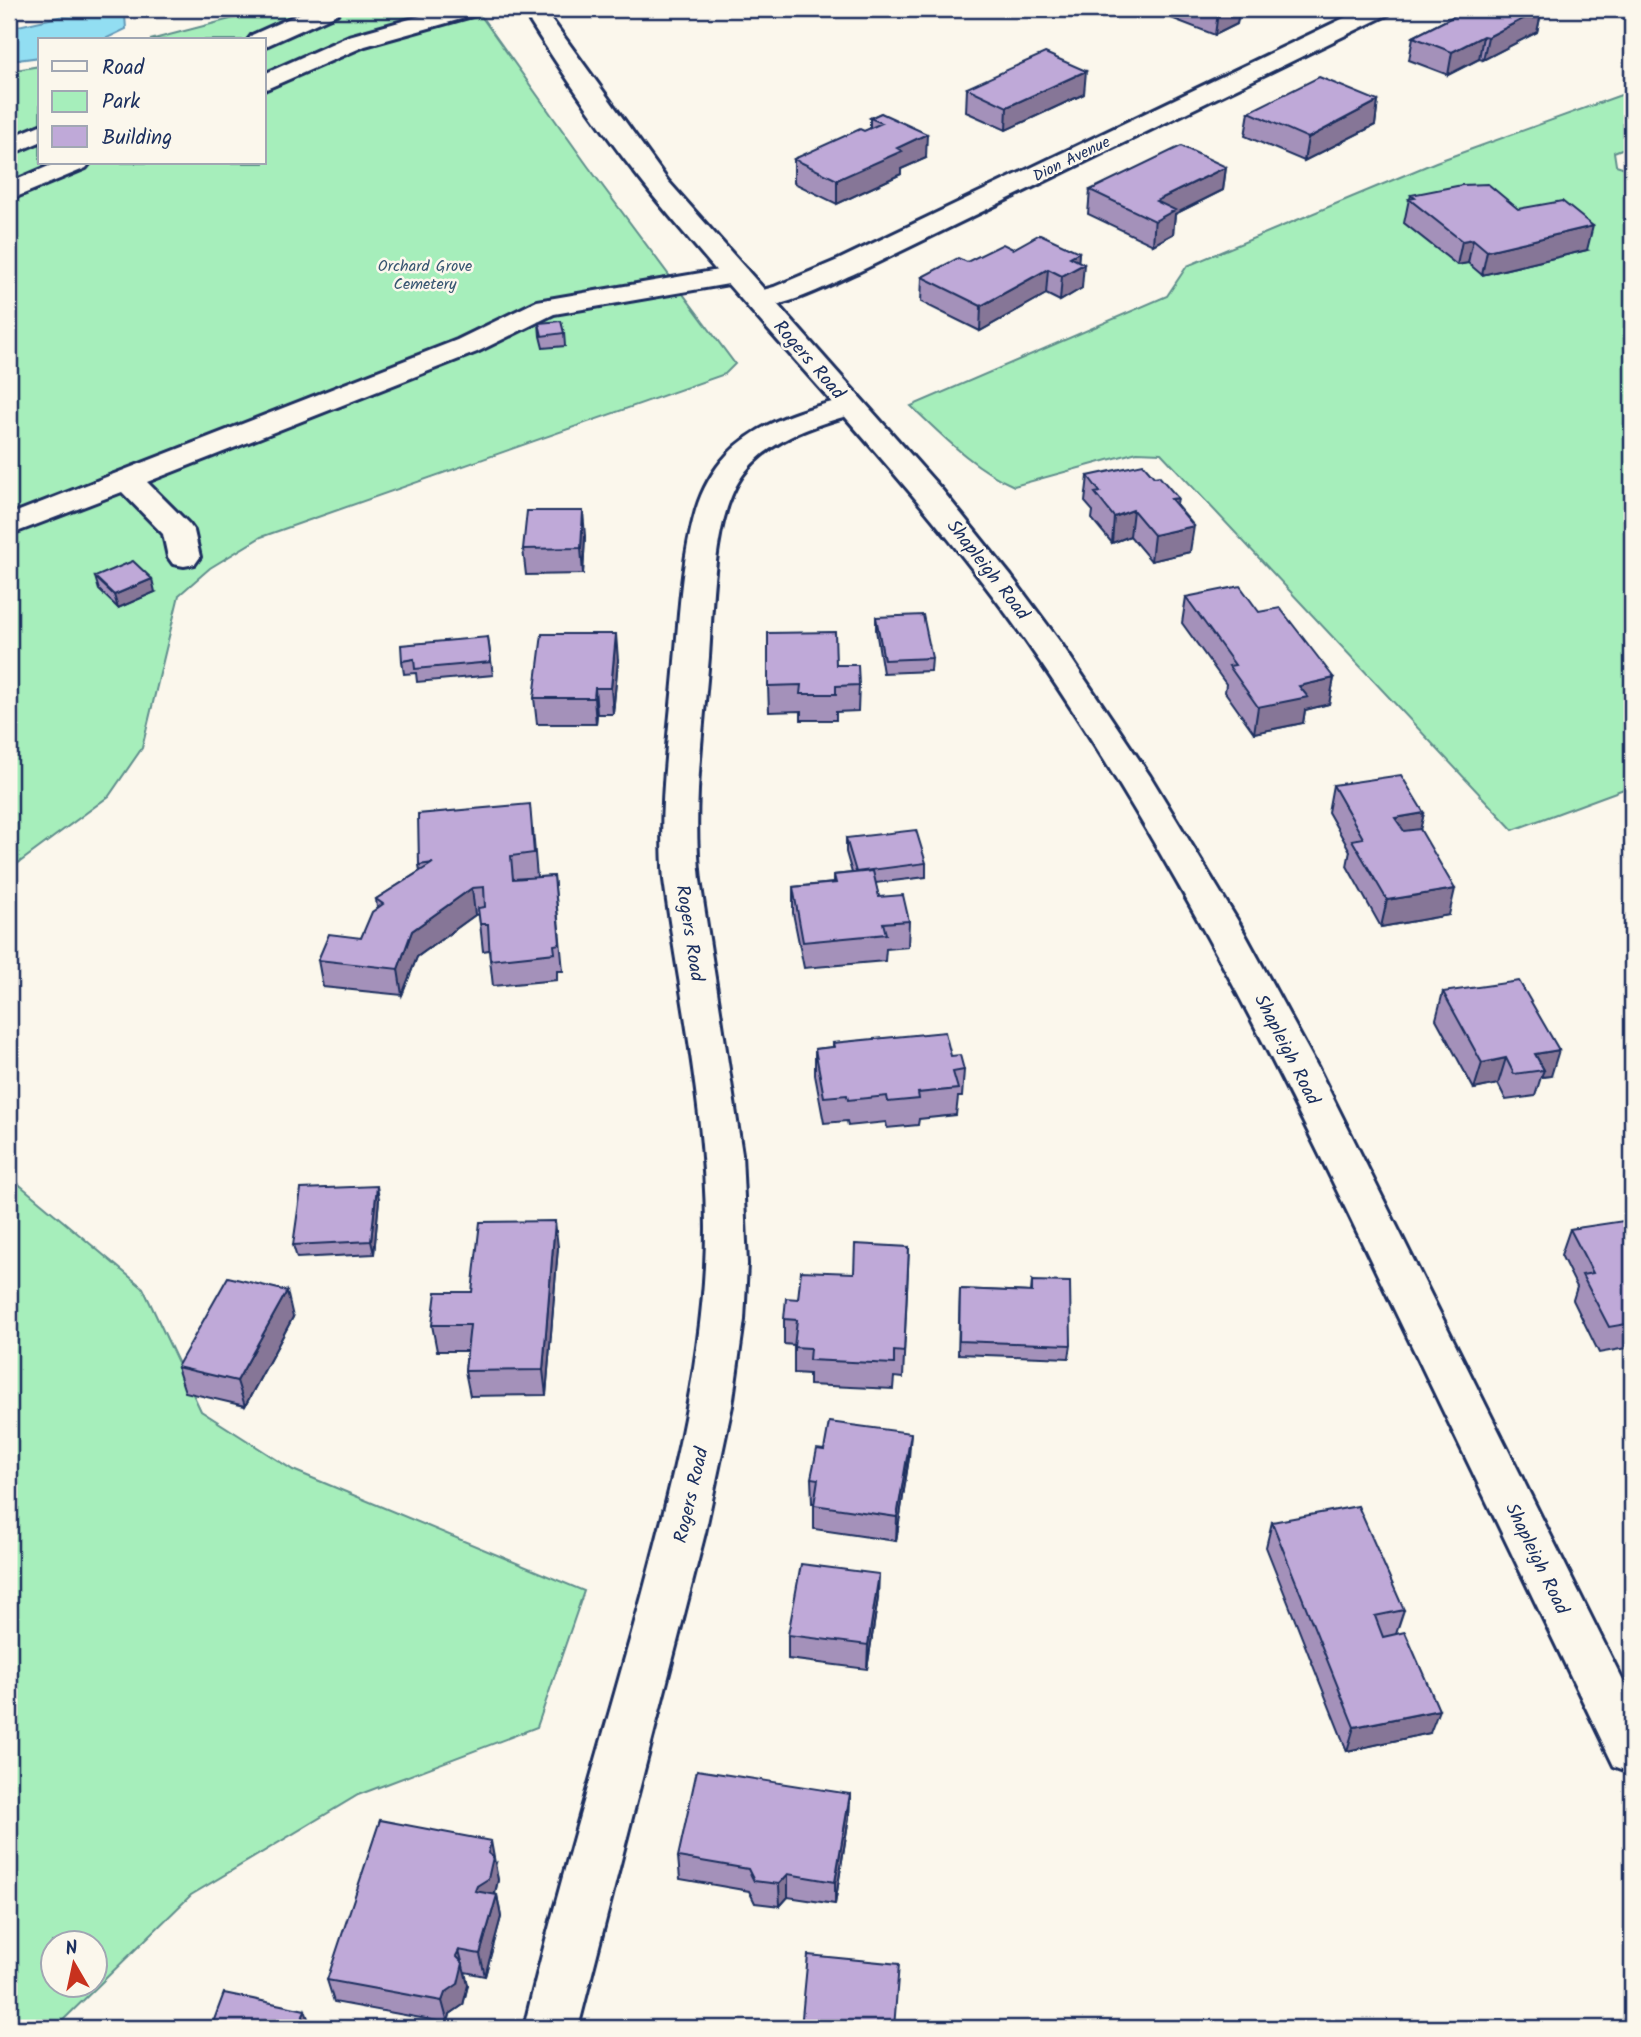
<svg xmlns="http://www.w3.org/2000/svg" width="1641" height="2037" font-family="Kalam,sans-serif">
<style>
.green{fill:#a6eebb;stroke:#608e8c;stroke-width:2;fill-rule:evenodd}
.water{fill:#92def2;stroke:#6298b7;stroke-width:2}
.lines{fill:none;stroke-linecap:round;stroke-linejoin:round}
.minor-casing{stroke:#1b2f5e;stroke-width:6}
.major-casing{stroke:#1b2f5e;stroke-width:6}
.minor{fill:#fbf7ec;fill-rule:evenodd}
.major{fill:#fbf7ec;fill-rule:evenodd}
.wall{fill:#a491ba;stroke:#1b2f5e;stroke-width:2}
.shaded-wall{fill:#867697;stroke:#1b2f5e;stroke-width:2}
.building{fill:#bfa9d8;stroke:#1b2f5e;stroke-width:2}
.labels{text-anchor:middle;stroke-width:5;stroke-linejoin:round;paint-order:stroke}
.far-street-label{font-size:16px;fill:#1b2f5e;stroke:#fbf7ec}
.far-park-label{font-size:16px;fill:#375571;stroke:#fbf7ec}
.street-label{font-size:19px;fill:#1b2f5e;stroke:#fbf7ec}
</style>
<rect width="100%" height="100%" fill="#fbf7ec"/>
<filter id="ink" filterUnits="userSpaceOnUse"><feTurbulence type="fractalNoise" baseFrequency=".0143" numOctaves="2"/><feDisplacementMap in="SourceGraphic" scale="14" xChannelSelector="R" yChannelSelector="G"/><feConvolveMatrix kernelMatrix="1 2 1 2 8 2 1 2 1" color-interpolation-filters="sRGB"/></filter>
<g filter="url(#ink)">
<path class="green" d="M269 9H476L587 165 735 364 725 374 261 537 210 568 179 595 142 748 109 796 9 870V71L40 66V163H264V40H150Z
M1632 91V145L1614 152 1616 165 1632 170V786L1513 830 1161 453 1137 452 1014 486C973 468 943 436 911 406L1167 296 1187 266 1436 162Z
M9 1176 143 1288 201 1411 293 1470 584 1591 537 1727 358 1795 191 1895 55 2028H9ZM52 1942H94V1984H52Z"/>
<path class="water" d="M99 12 125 15 126 29 103 40H40V57L9 61V28L63 16Z"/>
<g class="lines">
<defs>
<path id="minor" d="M310 9H341L337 14 268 45 264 46V40H248L252 35Z
M446 9H483L479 14 365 46 264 90V74L349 36Z
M1363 9H1393L1389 14 858 272C830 284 778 313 748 306L744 300 748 294 774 287 838 260Z
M40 125V142L9 155V138Z
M56 163H90L86 168 9 200V183Z
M736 267 746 269 750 275 746 281 554 314 477 352 147 482 189 524 194 531 200 557 195 564 184 566 173 564 168 557 163 534 122 492 9 535V515L457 340 537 301Z
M851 397 861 400 866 406 861 412C818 424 769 438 742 476 712 519 713 606 709 657 703 731 692 806 700 880L742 1154 747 1264 744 1320 732 1406 705 1533 578 2028H524C558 1883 603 1740 642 1596 671 1488 699 1378 705 1266 712 1137 681 1007 664 880 658 811 668 742 674 673 679 619 681 562 696 510 702 490 713 470 727 455 759 421 808 408 851 397Z"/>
<path id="major" d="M522 9H544L668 181 942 490 1011 576 1060 642 1150 776 1239 923 1318 1068 1632 1699V1773L1614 1766C1537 1606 1460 1446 1383 1286 1280 1070 1176 861 1041 663 927 495 782 353 654 197 606 138 562 73 522 9Z"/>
</defs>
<use href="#minor" class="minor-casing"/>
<use href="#major" class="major-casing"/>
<use href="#minor" class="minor"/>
<use href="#major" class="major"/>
</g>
<path class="wall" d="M1153 9H1244L1239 11 1237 24 1215 35 1153 11Z
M1466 9H1542L1537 32 1483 60 1479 59 1448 75 1409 60 1413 37 1466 10Z
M967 88 1084 94 1006 130 966 112Z
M1378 101 1375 125 1304 161 1245 136 1249 112Z
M881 113 926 158 901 169V174L837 204 794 183V159L870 129V118Z
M1226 167 1223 190 1175 214 1173 234 1153 245 1088 214 1090 190Z
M1411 195 1587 250 1482 275 1468 263 1457 265 1404 223 1409 199H1410Z
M1013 249 1079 252 1078 261 1082 288 1060 301 1046 294 980 331 921 302 922 277Z
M539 323 564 333 565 346 543 348 540 336Z
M1088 476 1177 506 1190 552 1151 561 1130 536 1112 543 1092 519 1093 511 1085 502Z
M585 536 583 574 526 575 523 549Z
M95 577 155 592 118 608 99 590Z
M1186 597 1259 612 1334 678 1329 704 1305 710 1303 723 1254 733 1225 692 1226 684 1182 623Z
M876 617 932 658 931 671 883 673 876 630Z
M488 637 493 675 417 682 416 673 404 674 402 661Z
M618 660 613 714H597L596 724H537L534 698Z
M836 665 859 685 858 711 836 712V720H801V711L769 712 768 686Z
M1333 785 1424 813 1420 829 1449 915 1381 927 1347 866 1350 851 1328 812Z
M533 830 537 877 554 876 563 971H557V980L493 986 489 950 483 951 479 914 475 915 417 957 402 995 323 987 318 960 361 938 377 908 376 899 420 871 419 865Z
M846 838 926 863V877L875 883 879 897 909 921 908 947 886 949 885 961 804 968 793 913V887L834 883V875L852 873 846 852Z
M1443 992 1551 1076 1541 1077 1535 1096 1506 1100 1498 1084 1474 1089 1436 1019Z
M833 1043 951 1056 964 1070 962 1097H958L956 1115 919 1119 918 1125 887 1128 886 1122 848 1126 847 1121 824 1123 815 1075V1049L833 1047Z
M379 1199 374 1254 297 1258 293 1245Z
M1632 1223V1339L1629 1340 1626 1348 1599 1353 1573 1300 1577 1287 1561 1255 1570 1229Z
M558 1247 546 1395 470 1396 465 1371 467 1351H437L432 1325 472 1292Z
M909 1247 903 1378 894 1377 893 1389 809 1385V1374L794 1373V1345L784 1344V1319L798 1299Z
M1032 1281 1071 1345 1069 1358 958 1354 960 1289 1031 1292Z
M293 1317 245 1406 185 1392 177 1367Z
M909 1458 896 1541 814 1529V1503H812L811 1478Z
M1272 1522 1404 1610 1396 1634 1430 1733 1347 1751 1266 1547Z
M878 1598 867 1669 788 1659V1635Z
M850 1794 849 1817 835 1904 788 1897 780 1906 755 1903 749 1891 680 1879 678 1857Z
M496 1863 495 1866 498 1880 495 1894 497 1895 501 1917 485 1976 465 1972 468 1985 463 2005 450 2014 448 2023 334 2002 327 1980Z"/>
<path class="shaded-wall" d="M1225 9H1244L1239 11 1237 24 1215 35 1218 12Z
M1542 9 1537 32 1483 60 1488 37Z
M1483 36 1479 59 1448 75 1452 52Z
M1086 71 1084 94 1006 130 1007 107Z
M1378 101 1375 125 1304 161 1308 138Z
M927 134 926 158 901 169V174L837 204V180L897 148Z
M1226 167 1223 190 1175 214 1173 234 1153 245 1156 201Z
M1593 226 1587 250 1482 275 1487 251Z
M1473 239 1468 263 1457 265 1462 241Z
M1079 252 1078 267 1084 264 1082 288 1060 301 1062 276 1070 257Z
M1048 269 1046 294 980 331 981 306Z
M1178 498 1174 523 1171 499Z
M1133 510 1130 536 1112 543 1114 517Z
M583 511 585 536 583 574 581 548Z
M1194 526 1190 552 1151 561 1154 535Z
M152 579 155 592 118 608 114 595Z
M616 634 618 660 613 714 611 688Z
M1334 678 1329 704 1305 710 1303 723 1254 733 1258 707 1299 686Z
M595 688 597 714 596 724 594 698Z
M1424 813 1418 839 1389 844 1395 818Z
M472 888 475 915 417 957 402 995 398 969 412 931Z
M1455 889 1449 915 1381 927 1387 900Z
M1559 1050 1551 1076 1541 1077 1544 1070 1535 1054Z
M1506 1058 1498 1084 1474 1089 1482 1063Z
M377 1186 379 1199 374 1254 371 1241Z
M555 1221 558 1247 546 1395 543 1370Z
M287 1291 293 1317 245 1406 237 1381Z
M911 1433 909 1458 896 1541 897 1517Z
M879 1574 878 1598 867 1669 868 1645Z
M1439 1710 1430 1733 1347 1751 1354 1727Z
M850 1794 849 1817 835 1904V1882Z
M491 1841 498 1880 493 1901 475 1891Z
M788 1874V1897L780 1906 779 1884Z
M497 1895 501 1917 485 1976 480 1954Z
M459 1950 468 1985 463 2005 450 2014 448 2023 442 2001Z
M305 2010 309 2021 306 2028H299Z"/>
<path class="building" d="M1209 9H1225L1218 12Z
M1468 9H1542L1488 37 1483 36 1452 52 1413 37Z
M1045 53 1086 71 1007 107 967 88Z
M1319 77 1378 101 1308 138 1249 112Z
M881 113 927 134 897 148 902 151 837 180 794 159 860 129 864 131 882 123 870 118Z
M1181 146 1226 167 1156 201 1175 210 1155 221 1090 190Z
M1488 184 1518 209 1562 201 1593 226 1487 251 1473 239 1462 241 1409 199 1415 198 1411 195 1462 185Z
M1040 234 1079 252 1070 257 1084 264 1062 276 1048 269 981 306 922 277 958 258 967 262 1003 244 1013 249Z
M561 321 564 333 542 336 539 323Z
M1143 464 1154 477 1159 476 1178 498 1171 499 1194 526 1154 535 1133 510 1114 517 1095 493 1100 492 1088 476Z
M527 511H583L581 548 523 549Z
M133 561 152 579 114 595 95 577Z
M1240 586 1259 612 1280 608 1334 678 1299 686 1308 697 1258 707 1229 666 1235 665 1186 597Z
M923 615 932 658 884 660 876 617Z
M835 632 836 665H858L859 685 836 686V694H800L801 685 768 686V633Z
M542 634H616L611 688H595L594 698H534Z
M488 637 491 662 415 669 414 659 402 661 401 645Z
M1401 775 1424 813 1395 818 1404 831 1420 829 1455 889 1387 900 1352 840 1363 838 1333 785Z
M530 804 534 853 511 856 513 879 554 876 560 944 554 945 555 953 490 960 488 924H480L478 908 485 907 484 887 472 888 412 931 398 969 318 960 329 934 361 938 372 912 383 904 376 899 433 863 419 865 418 814Z
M916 830 926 863 856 872 846 838Z
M873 871 879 897 903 895 909 921 883 923 886 934 803 942 793 887 836 883 834 875Z
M1519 981 1559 1050 1535 1054 1544 1070 1514 1074 1506 1058 1482 1063 1443 992Z
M945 1032 951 1056 960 1055 964 1070 953 1072 958 1089 918 1093 919 1099 888 1102 887 1096 848 1100 847 1095 824 1097 815 1049 834 1047 833 1043Z
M377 1186 371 1241 293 1245 301 1189Z
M1630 1220 1632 1223V1323L1609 1327 1582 1275 1593 1273 1570 1229Z
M555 1221 543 1370 465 1371 470 1325H432L436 1292H472L480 1222Z
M855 1244 909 1247 904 1352 894 1351V1364L809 1360 810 1348 794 1347 797 1320 784 1319 786 1298 798 1299 801 1271 854 1273Z
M228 1277 287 1291 237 1381 177 1367Z
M1032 1281 1070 1282 1071 1345 959 1341 960 1289 1032 1292Z
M829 1422 911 1433 897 1517 814 1505 818 1479 811 1478 817 1449 824 1450Z
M1358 1506 1404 1610 1375 1616 1383 1637 1405 1632 1439 1710 1354 1727 1272 1522Z
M801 1564 879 1574 868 1645 788 1635Z
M697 1770 850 1794 835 1882 788 1874 779 1884 754 1881 748 1869 678 1857Z
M380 1820 491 1841 488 1853 493 1857 488 1879 477 1886 475 1891 497 1895 480 1954 459 1950 456 1956 463 1963 458 1984 445 1993 442 2001 327 1980Z
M808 1955 899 1964 894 2028H801Z
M224 1993 305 2010 299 2028H211Z"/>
</g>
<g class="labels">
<g class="far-street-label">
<text transform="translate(1071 158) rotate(-26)" y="6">Dion Avenue</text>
</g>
<g class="far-park-label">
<text x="425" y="271">Orchard Grove<tspan x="425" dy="18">Cemetery</tspan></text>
</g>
<g class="street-label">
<text transform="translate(810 359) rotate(49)" y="7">Rogers Road</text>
<text transform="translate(989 569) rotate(52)" y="7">Shapleigh Road</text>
<text transform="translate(691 933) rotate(81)" y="7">Rogers Road</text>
<text transform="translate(1288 1049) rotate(63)" y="7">Shapleigh Road</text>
<text transform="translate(690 1495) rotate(-77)" y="7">Rogers Road</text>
<text transform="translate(1538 1558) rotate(64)" y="7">Shapleigh Road</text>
</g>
</g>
<rect width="1641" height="2037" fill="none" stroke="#fbf7ec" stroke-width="35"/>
<rect x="18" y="18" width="1606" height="2002" fill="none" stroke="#1b2f5e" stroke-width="2.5" filter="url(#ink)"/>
<rect x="38" y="38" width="228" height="126" fill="#fbf7ec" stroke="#a1a7b3" stroke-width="2"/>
<rect x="52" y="61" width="35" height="10" fill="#fbf7ec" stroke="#a1a7b3" stroke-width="2"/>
<text x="102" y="74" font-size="21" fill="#1b2f5e">Road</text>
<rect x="52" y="91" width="35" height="21" fill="#a6eebb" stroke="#a1a7b3" stroke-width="2"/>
<text x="102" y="108" font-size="21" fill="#1b2f5e">Park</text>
<rect x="52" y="126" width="35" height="21" fill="#bfa9d8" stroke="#a1a7b3" stroke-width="2"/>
<text x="102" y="144" font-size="21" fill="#1b2f5e">Building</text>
<g transform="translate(74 1964) rotate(351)"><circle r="33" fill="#fbf7ec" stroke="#a1a7b3" stroke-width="2"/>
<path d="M0-5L12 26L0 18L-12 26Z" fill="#c8321e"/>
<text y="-10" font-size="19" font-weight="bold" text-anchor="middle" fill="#1b2f5e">N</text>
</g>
</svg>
